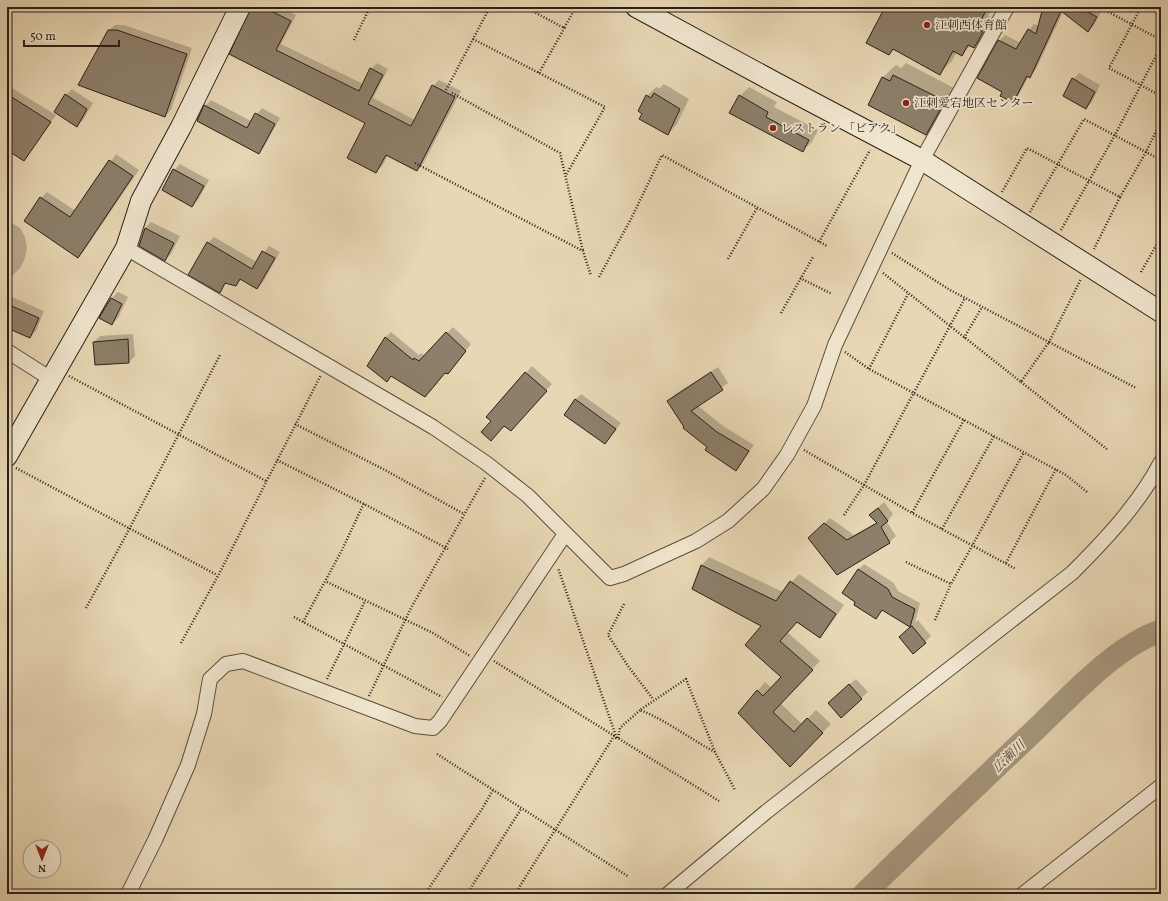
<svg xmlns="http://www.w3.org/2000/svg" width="1168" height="901" font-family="Vollkorn,'Noto Serif JP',serif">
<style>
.shadow{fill:#0003}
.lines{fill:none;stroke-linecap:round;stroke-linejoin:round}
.river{stroke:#a7987f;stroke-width:23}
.building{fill:#8d7f6a;stroke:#2a1f19}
.street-casing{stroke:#5a4d40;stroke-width:16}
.secondary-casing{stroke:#2a1f19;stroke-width:22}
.path{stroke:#2a1f19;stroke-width:2.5;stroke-dasharray:1 2;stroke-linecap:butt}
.street{stroke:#f0e5ce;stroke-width:14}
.secondary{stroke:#f0e5ce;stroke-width:20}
.poi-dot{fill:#8f2418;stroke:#f0e5ce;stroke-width:1.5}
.labels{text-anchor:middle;stroke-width:3.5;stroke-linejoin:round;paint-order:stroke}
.poi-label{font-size:12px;fill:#2a1f19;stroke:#f0e5ce;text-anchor:start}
.water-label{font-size:13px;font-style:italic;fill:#56493d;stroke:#f0e5ce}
</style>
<rect width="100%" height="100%" fill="#e8d7b4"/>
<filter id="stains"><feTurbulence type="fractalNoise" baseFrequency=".005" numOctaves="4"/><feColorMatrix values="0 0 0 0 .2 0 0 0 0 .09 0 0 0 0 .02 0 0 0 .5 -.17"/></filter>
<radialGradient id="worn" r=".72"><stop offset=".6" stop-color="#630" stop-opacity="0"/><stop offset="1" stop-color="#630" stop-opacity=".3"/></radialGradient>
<path class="shadow" d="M201 7H219L213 13Z
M252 7H280L296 15 281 44 363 84 371 69 377 63 388 69 373 98 415 120 433 86 439 80 461 91 423 164 417 170 388 155 382 166 376 172 367 122 231 54Z
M886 7H993L988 16 995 19 987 35 974 47 971 45 962 54 957 52 952 61 940 73 894 49 889 54Z
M1044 7H1096L1102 10 1094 25 1088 31 1063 12 1035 71 1029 76 1018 96 1012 102 1003 92 978 78 999 41 1005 35 1021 43 1029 30 1034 24 1039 26Z
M115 25H124L192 48 171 110 165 116 108 31Z
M906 63 956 89 938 122 926 134 869 105 883 77 896 65 901 68Z
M1079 73 1100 85 1092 102 1086 108 1073 79Z
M664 84 689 99 677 124 668 134 643 113 647 96 656 87 660 88Z
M7 85 56 115 24 160 7 148Z
M749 87 777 102 774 107 818 130 812 142 802 151 740 96Z
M72 89 93 103 83 120 77 126 66 95Z
M211 100 251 121 262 108 280 118 264 147 258 153 205 106Z
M116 154 139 170 84 251 78 257 41 198 47 192 76 211Z
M180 164 209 180 198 200 192 206 174 170Z
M7 220 20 228 25 237 27 248 25 258 20 268 7 281Z
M151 222 180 236 171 254 165 260 140 245 145 228Z
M214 237 257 262 269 246 280 252 263 282 257 288 242 279 236 285 227 283 219 291 208 243Z
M118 292 128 297 118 318 112 324V298Z
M7 295 44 311 36 331 30 337 7 327Z
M453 327 471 344 448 373 446 372 392 375 387 381 385 338 391 332 419 355 421 353 425 356Z
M133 334 135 356 129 362 94 342 100 336Z
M532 366 552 384 516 424 504 425 493 421 487 417Z
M718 367 728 383 697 405 723 426 754 445 736 470 685 427 669 401 674 395Z
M581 394 621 423 605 443 575 400Z
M884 502 893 514 887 522 896 536 890 542 837 573 810 538 830 518 854 535 877 522 870 515Z
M709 557 783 592 799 574 844 605 828 628 820 636 797 621 787 632 820 661 780 703 802 724 816 710 831 724 798 758 739 713 765 682 772 688 783 677 762 626 701 566Z
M864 564 894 583 898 591 920 603 915 623 918 620 931 636 925 642 911 627 884 609 876 618 858 570Z
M856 679 868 692 841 716 835 697Z"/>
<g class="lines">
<path class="river" d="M864 894C920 839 976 786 1033 732 1067 700 1116 645 1161 631"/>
</g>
<path class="building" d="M251 7H263L291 21 276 50 359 91 370 68 383 75 368 104 411 126 432 85 455 97 417 171 386 155 376 173 347 158 365 123 229 54Z
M885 7H988L977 28 983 32 974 48 968 45 962 56 953 51 940 75 893 49 889 55 866 43Z
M1043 7H1079L1097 17 1088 32 1061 11 1030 78 1027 76 1013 103 1000 96 1002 92 977 78 998 40 1016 49 1028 29 1036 34Z
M108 30H117L187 54 165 117 78 85Z
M893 75 945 101 926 135 868 105 882 77 890 81Z
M1072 78 1095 92 1086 109 1063 96Z
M654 93 680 109 668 135 639 119 642 114 638 111 646 95 651 98Z
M7 94 51 122 24 161 7 150Z
M65 94 87 109 77 127 54 112Z
M739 95 768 112 766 117 809 140 803 152 729 113Z
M204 105 247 128 255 113 275 124 259 154 197 121Z
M109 160 133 176 78 258 24 221 40 197 70 217Z
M173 169 204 186 192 207 162 190Z
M145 228 174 243 165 261 139 246Z
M207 242 252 269 262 251 275 258 257 289 240 279 236 286 225 283 220 293 188 275Z
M111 298 122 304 112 325 99 318Z
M7 304 39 318 30 338 7 328Z
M446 332 466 351 448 374 445 373 425 397 391 376 387 382 367 366 385 337 413 360 414 358 419 361Z
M128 339 129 363 95 365 93 342Z
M525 372 547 391 511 431 504 426 491 441 481 432 491 421 486 417Z
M711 372 723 390 691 411 717 432 749 451 736 471 705 450 707 447 683 428 684 427 667 401Z
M575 399 616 429 605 444 564 415Z
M878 508 888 521 881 527 890 543 837 575 808 538 824 523 847 540 877 523 869 515Z
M701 565 776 601 790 581 836 614 820 638 797 622 780 641 813 670 773 712 794 732 807 718 823 733 790 767 738 713 757 690 763 696 781 677 745 645 761 626 692 589Z
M858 569 888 589 892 597 915 609 910 627 912 626 926 643 913 654 899 637 910 627 882 610 876 619 854 605 855 602 842 593Z
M849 684 862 699 841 718 828 703Z"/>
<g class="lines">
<defs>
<path id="street" d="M126 248 433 427 486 463 528 496 610 578 624 574 696 541 728 521 763 489 787 455 814 406 835 345 922 160 1007 7
M7 351 51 379
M128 894 155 840 188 765 204 714 210 679 226 664 243 661 415 726 433 728 440 721 565 534
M668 894 766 812 1072 573C1105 540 1139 504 1161 462
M1023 894 1161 786"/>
<path id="secondary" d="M636 7 778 84 922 160 1161 312
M7 456 126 248 141 201 181 127 240 7"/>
</defs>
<use href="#street" class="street-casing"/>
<use href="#secondary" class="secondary-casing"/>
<path class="path" d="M525 7 564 28 576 7
M734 7 738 9
M1141 7 1109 68 1161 96
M1103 9 1161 40
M473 39 605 107 566 175
M354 40 370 7
M539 73 565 27
M446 90 490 7
M452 93 560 153 583 251
M415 163 583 251 591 276
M1002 192 1027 148 1120 197 1094 249
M1120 197 1146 152 1161 121
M1030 212 1084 119 1161 160
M1061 230 1115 135 1161 46
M819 242 870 150
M892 253 950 290 1049 342 1081 279
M728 259 757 208
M1141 272 1161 237
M883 273 1021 382 1049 342 1136 388
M599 277 631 219 662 155 827 246
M800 278 832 294
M781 313 813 257
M964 338 982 307
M845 352 869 369 1066 475 1087 492
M869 369 908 294
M69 376 266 481
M1021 382 1108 450
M964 420 912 513 1016 569
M295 424 385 470 464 514
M804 450 912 513
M277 460 368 506 448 549
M16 468 217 575
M844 515 864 485 965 298
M942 529 994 436
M906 562 951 584 1024 452
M1006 563 1056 469
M327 582 433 633 470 656
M624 604 608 635 628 666 653 699
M86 608 124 539 220 355
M294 617 442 697
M935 620 951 584
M303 622 342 550 364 503
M181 643 219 574 321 375
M494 661 719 801
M327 679 365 601
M369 696 411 608 485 478
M618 738 620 728 640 710
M715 752C690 739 666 720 640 710L686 679 715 752 735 790
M437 754 629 877
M425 894 482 809 493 790
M467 894 521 809
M515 894 614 736 617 739 558 568"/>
<use href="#street" class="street"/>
<use href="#secondary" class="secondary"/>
</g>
<g class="poi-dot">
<circle cx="927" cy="25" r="4"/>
<circle cx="906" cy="103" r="4"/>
<circle cx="773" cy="128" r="4"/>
</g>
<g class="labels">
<g class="poi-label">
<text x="935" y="29">江刺西体育館</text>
<text x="914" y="107">江刺愛宕地区センター</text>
<text x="781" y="132">レストラン 「ビアク」</text>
</g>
<g class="water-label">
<text transform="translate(1008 756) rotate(-44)" y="5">広瀬川</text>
</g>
</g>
<rect width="1168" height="901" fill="none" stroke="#e8d7b4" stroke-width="24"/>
<rect x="8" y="8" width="1152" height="885" fill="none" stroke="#2a1f19" stroke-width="2"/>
<rect x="12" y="12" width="1144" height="877" fill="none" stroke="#2a1f19"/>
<g transform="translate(42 859) rotate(180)"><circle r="19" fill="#f0e5ce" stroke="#a19686"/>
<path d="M0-3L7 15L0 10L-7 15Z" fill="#8f2418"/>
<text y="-6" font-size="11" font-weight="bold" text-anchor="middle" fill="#2a1f19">N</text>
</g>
<path d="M24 40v6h95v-6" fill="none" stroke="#2a1f19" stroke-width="2"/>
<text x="30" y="40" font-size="12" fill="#2a1f19" stroke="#f0e5ce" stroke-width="3" paint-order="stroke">50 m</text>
<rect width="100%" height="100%" filter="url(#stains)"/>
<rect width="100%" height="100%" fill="url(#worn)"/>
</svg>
